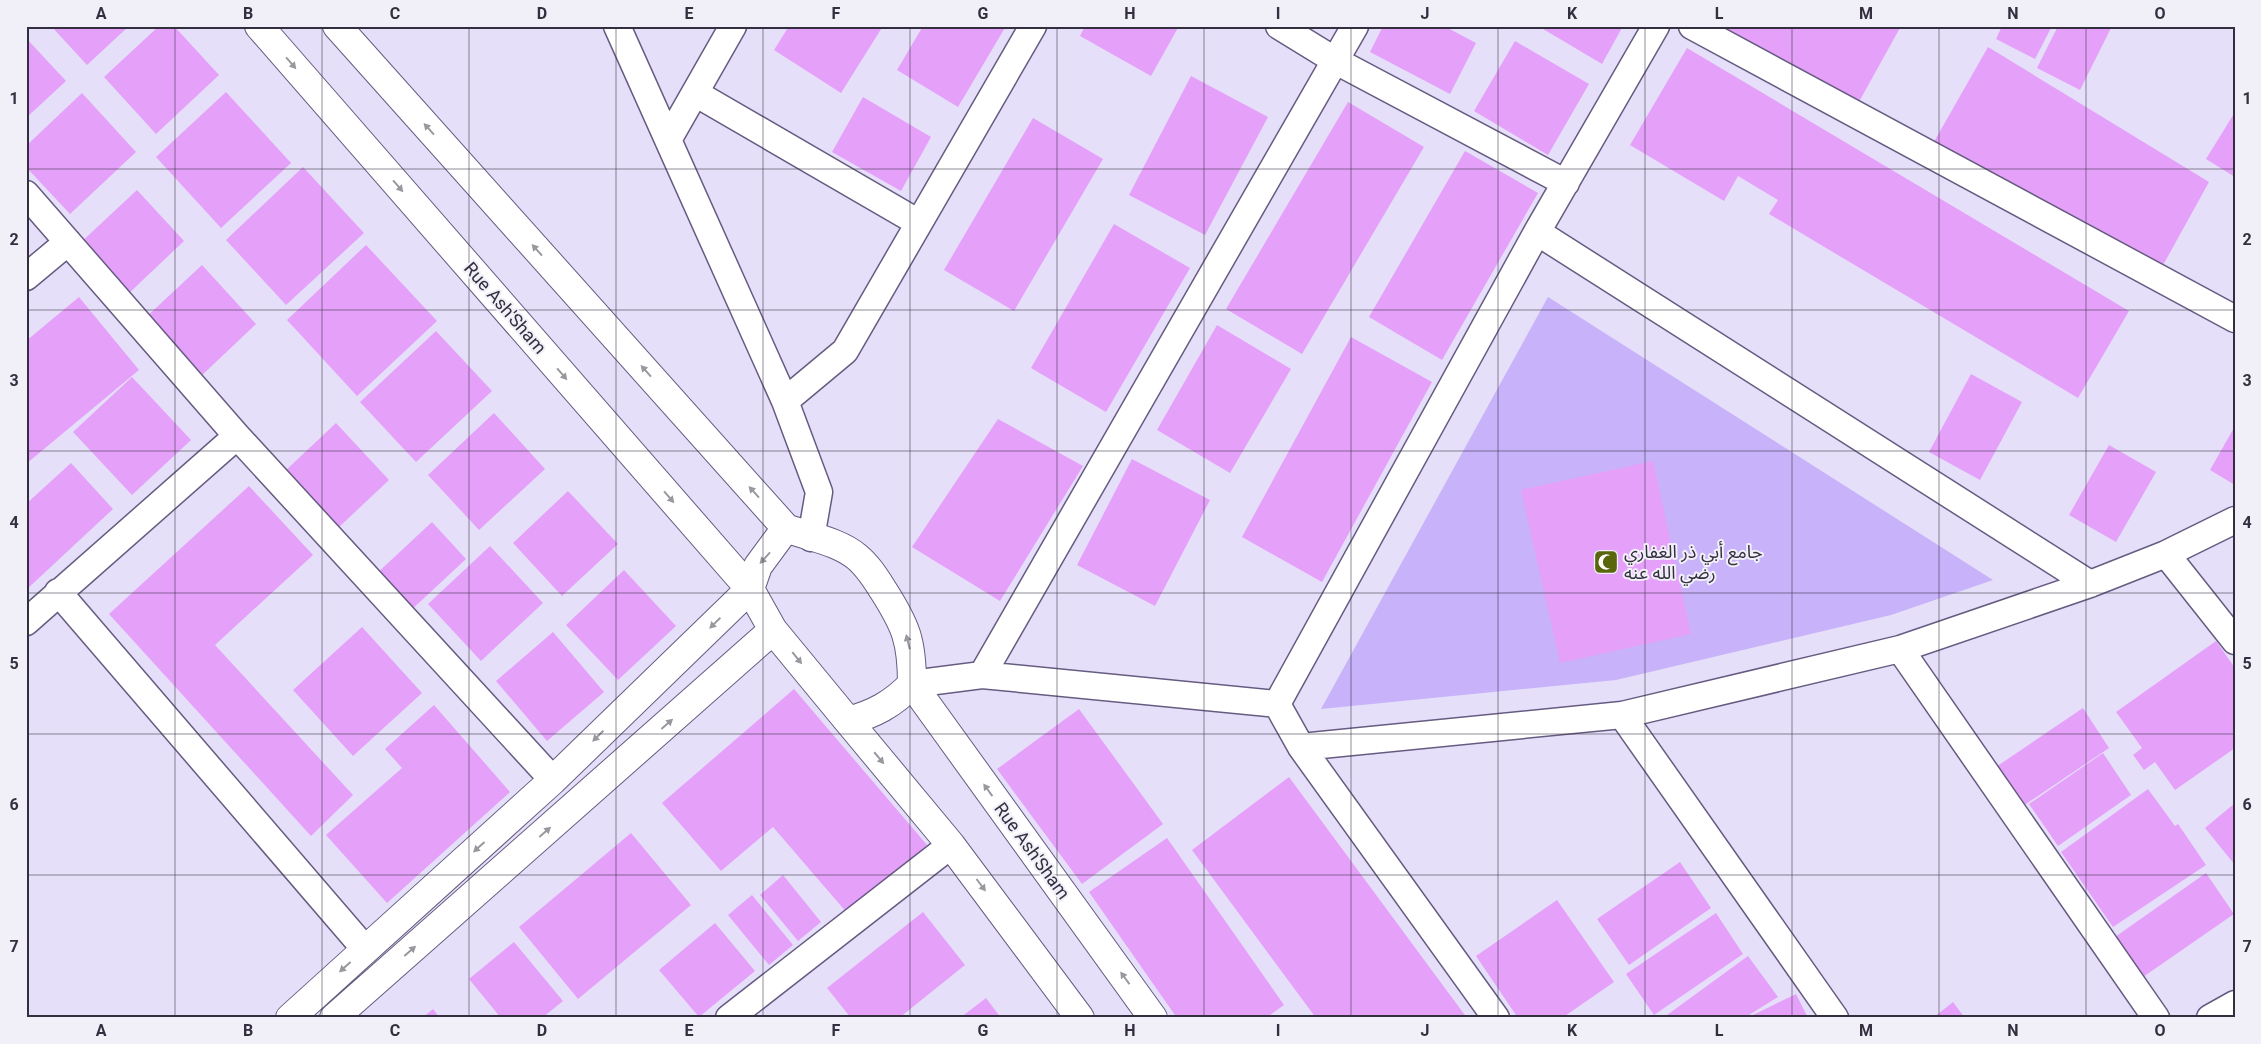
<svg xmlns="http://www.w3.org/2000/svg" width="2261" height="1044" font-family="Roboto,'Noto Sans Arabic',sans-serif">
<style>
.green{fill:#c8b2f9}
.building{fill:#e5a0fa}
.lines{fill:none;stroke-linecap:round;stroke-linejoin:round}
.street-casing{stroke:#665b80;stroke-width:29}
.secondary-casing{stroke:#665b80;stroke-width:30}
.street{stroke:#fff;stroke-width:26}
.secondary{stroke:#fff;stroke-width:28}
.oneway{fill:#9a979f}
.grid{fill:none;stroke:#342f3f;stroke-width:1;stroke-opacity:0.55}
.labels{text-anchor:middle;stroke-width:4;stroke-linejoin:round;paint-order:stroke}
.street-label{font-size:18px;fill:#342f3f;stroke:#f1eff8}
.poi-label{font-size:18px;fill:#342f3f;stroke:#f1eff8;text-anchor:start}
.neatline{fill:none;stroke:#342f3f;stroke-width:2}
.grid-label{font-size:16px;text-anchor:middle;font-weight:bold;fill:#342f3f}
</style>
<rect width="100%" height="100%" fill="#e6dff9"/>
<path class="green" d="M1548 297 1993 580 1891 615 1616 680 1321 709Z"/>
<path class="building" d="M51 26H129L87 65Z
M159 26H174L219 75 156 134 104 77Z
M789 26H883L841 93 774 50Z
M923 26H1006L958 107 897 70Z
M1085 26H1179L1151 76 1080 36Z
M1383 26H1444L1476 43 1450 94 1370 52Z
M1538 26H1623L1602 64Z
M1711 26H1901L1855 109Z
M2002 26H2052L2035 59 1996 39Z
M2058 26H2112L2080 90 2037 68Z
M26 38 66 81 26 118Z
M1515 41 1589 84 1548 155 1474 111Z
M1988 47 2209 182 2162 267 1931 147Z
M1687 48 2129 311 2078 398 1769 214 1778 200 1738 176 1724 201 1630 145Z
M1191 76 1268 117 1205 235 1129 195Z
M226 92 291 163 221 228 156 157Z
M82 93 136 152 70 214 26 167V146Z
M863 97 931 137 901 191 832 152Z
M1348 102 1424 147 1302 354 1226 309Z
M2235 112V177L2206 159Z
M1033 118 1103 159 1014 311 944 270Z
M1465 151 1538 193 1442 360 1369 317Z
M303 167 364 233 286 305 226 240Z
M137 190 184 241 126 296 78 245Z
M1114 224 1190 268 1106 412 1031 368Z
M366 245 437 321 357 396 287 320Z
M202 265 256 324 198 379 143 320Z
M79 297 139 370 26 464V341Z
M1217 325 1291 369 1230 473 1157 430Z
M436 331 492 391 416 462 360 402Z
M1351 337 1432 382 1322 582 1242 537Z
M1971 374 2022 402 1980 480 1929 452Z
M132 377 191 440 132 495 73 432Z
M494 413 545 469 479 530 428 475Z
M998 419 1083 466 1000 601 912 547Z
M336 423 389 480 337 529 284 472Z
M2235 426V485L2210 470Z
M2109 445 2156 472 2116 542 2069 515Z
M1132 459 1210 500 1155 606 1077 565Z
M1653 461 1691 634 1560 663 1521 490Z
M71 463 113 509 26 590V504Z
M249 486 313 555 215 645 353 795 311 836 109 614Z
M568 491 618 544 562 596 513 543Z
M432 522 466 559 408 613 374 576Z
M490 546 543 603 481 661 428 604Z
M624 570 676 626 618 680 566 625Z
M362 627 422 693 353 756 293 690Z
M553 632 604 692 547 741 496 681Z
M2216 641 2235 668V748L2175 790 2155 762 2144 770 2133 755 2142 748 2116 712Z
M794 689 927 845 848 914 773 827 721 871 662 803Z
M434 705 510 792 387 903 326 835 402 768 385 749Z
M2083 708 2109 748 2020 808 1993 769Z
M1079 709 1163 824 1082 884 997 769Z
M2103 753 2131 795 2058 846 2029 804Z
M1289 777 1467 1018H1316L1192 850Z
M2148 789 2175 826 2178 824 2206 865 2113 927 2061 852Z
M2235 803V865L2205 828Z
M631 833 691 905 578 999 519 927Z
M1167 838 1284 1005 1266 1018H1177L1089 892Z
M1680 862 1711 908 1629 965 1597 919Z
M2206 873 2234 914 2143 977 2115 937Z
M783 875 821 922 798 941 760 895Z
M752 895 793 945 769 965 728 915Z
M1557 900 1614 982 1562 1018H1518L1476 956Z
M923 912 965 965 899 1018H851L827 988Z
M1716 913 1743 954 1654 1015 1626 974Z
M715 923 755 971 699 1017 659 970Z
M514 942 563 1001 542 1018H501L469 979Z
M1748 956 1778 997 1744 1018H1663Z
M1796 994 1808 1018H1747Z
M986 998 1001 1018H960Z
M1953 1002 1965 1018H1933Z
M433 1009 440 1018H422Z"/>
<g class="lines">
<defs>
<path id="street" d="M617 26 785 401 819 492 811 538
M1279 26 1336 61 1566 183
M1692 26 2235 319
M695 93 919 223
M668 140 733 26
M26 194 237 436 553 780
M1537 232 2090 584
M26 277 68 242
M785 401 845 351 1033 26
M2166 554 2235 641
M58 592 365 949
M26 622 237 436
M1900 649 2156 1018
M982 675 1277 704 1537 232 1656 26
M912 684 982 675 1355 26
M1277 704 1301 747 1496 1018
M1622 715 1835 1018
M1301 747 1622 715 1900 649 2090 584 2166 554 2235 520
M729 1018 951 845
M2210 1018 2235 1004"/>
<path id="secondary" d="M259 26 750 589 773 630 848 721C874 714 893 704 912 684 912 641 906 626 883 590 876 579 868 566 857 557 838 541 809 537 786 528L758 566 750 589 553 780 290 1018
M337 26 786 528
M912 684 1153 1018
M848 721 951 845 1080 1018
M334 1018 773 630"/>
</defs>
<use href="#street" class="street-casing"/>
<use href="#secondary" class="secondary-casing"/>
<use href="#street" class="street"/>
<use href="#secondary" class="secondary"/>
</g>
<defs><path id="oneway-solid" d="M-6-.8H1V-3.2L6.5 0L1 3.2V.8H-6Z" transform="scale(1.25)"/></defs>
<g class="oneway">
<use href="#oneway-solid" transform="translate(291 63) rotate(49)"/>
<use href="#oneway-solid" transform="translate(429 129) rotate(-132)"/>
<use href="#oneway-solid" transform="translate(398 186) rotate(49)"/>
<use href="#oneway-solid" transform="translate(537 250) rotate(-132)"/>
<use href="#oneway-solid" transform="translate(646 371) rotate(-132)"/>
<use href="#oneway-solid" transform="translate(562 374) rotate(49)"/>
<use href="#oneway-solid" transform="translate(754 492) rotate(-132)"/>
<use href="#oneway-solid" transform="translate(669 497) rotate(49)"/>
<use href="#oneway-solid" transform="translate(765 558) rotate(132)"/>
<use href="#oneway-solid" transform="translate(715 623) rotate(136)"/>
<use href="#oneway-solid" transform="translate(908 642) rotate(-104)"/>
<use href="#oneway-solid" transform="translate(797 658) rotate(51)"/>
<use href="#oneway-solid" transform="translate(667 724) rotate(-41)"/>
<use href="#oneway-solid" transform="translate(598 736) rotate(136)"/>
<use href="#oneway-solid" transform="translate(879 758) rotate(50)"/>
<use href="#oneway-solid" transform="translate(988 790) rotate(-126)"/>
<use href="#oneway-solid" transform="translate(545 832) rotate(-41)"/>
<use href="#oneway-solid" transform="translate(479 847) rotate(138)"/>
<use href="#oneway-solid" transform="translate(981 885) rotate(53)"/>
<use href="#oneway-solid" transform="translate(410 951) rotate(-41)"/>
<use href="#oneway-solid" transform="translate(345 967) rotate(138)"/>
<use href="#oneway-solid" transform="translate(1125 978) rotate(-126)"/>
</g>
<path class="grid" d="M175 26V1018M322 26V1018M469 26V1018M616 26V1018M763 26V1018M910 26V1018M1057 26V1018M1204 26V1018M1351 26V1018M1498 26V1018M1645 26V1018M1792 26V1018M1939 26V1018M2086 26V1018M26 169H2235M26 310H2235M26 451H2235M26 593H2235M26 734H2235M26 875H2235"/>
<defs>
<symbol id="mosque-square" viewBox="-11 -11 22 22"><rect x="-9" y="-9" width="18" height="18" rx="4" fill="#59660c" stroke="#f1eff8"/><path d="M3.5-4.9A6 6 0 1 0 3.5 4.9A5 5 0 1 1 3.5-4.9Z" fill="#fff"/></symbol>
</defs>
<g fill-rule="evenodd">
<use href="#mosque-square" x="1592" y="548" width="28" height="28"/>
</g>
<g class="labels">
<g class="street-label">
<text transform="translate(505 308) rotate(49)" y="6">Rue Ash'Sham</text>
<text transform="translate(1032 851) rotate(54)" y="6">Rue Ash'Sham</text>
</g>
<g class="poi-label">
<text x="1624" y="558">جامع أبي ذر الغفاري<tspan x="1624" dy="21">رضي الله عنه</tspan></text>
</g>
</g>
<rect width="2261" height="1044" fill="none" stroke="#f1eff8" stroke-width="55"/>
<rect x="28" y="28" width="2206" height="988" class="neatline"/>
<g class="grid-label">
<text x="101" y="19">A</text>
<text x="248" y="19">B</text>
<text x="395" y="19">C</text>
<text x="542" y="19">D</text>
<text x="689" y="19">E</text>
<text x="836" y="19">F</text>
<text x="983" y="19">G</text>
<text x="1130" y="19">H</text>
<text x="1278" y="19">I</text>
<text x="1425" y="19">J</text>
<text x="1572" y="19">K</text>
<text x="1719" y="19">L</text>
<text x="1866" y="19">M</text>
<text x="2013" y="19">N</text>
<text x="2160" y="19">O</text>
<text x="14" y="104">1</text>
<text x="2247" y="104">1</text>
<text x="14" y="245">2</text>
<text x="2247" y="245">2</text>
<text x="14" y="386">3</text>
<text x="2247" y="386">3</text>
<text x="14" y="528">4</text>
<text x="2247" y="528">4</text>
<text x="14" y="669">5</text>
<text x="2247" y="669">5</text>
<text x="14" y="810">6</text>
<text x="2247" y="810">6</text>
<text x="14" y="952">7</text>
<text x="2247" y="952">7</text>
<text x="101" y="1036">A</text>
<text x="248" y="1036">B</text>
<text x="395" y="1036">C</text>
<text x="542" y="1036">D</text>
<text x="689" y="1036">E</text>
<text x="836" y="1036">F</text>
<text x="983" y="1036">G</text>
<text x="1130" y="1036">H</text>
<text x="1278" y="1036">I</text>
<text x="1425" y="1036">J</text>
<text x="1572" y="1036">K</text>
<text x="1719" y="1036">L</text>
<text x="1866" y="1036">M</text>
<text x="2013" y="1036">N</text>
<text x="2160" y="1036">O</text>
</g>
</svg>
